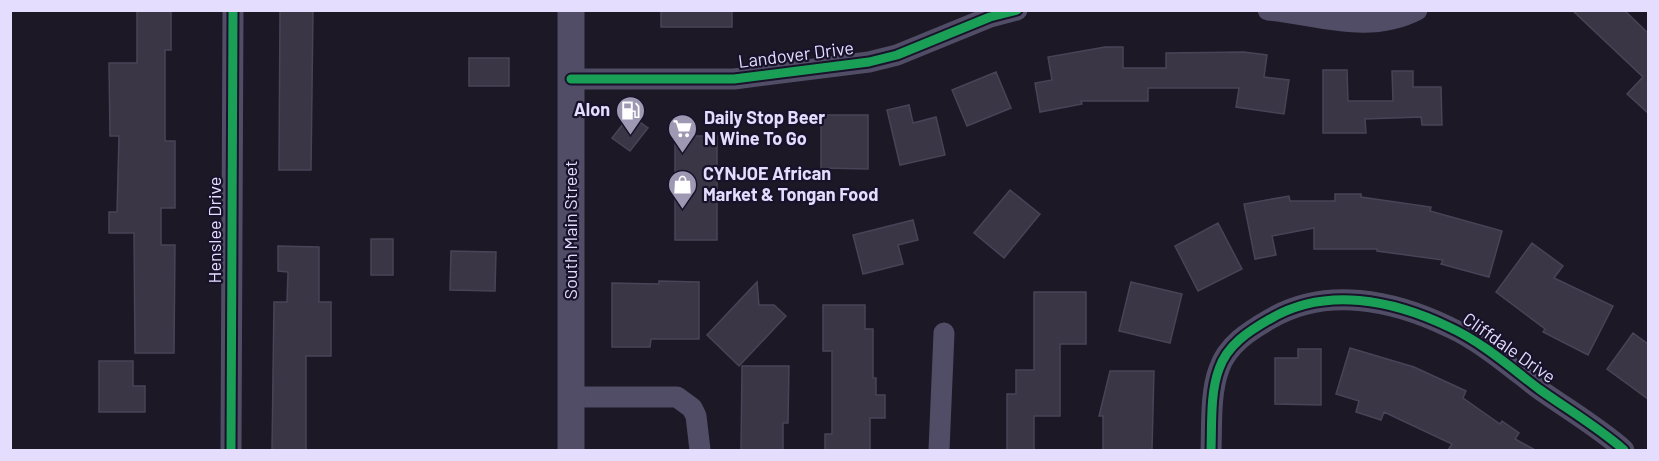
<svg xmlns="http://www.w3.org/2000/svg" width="1659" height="461" font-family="Barlow,sans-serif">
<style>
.building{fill:#3b3646;stroke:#494358;stroke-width:1.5}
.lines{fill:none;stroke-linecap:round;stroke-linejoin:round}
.minor{stroke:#514d66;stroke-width:21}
.tertiary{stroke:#514d66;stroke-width:27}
.cycleway-casing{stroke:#19122b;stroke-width:13}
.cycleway{stroke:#1a9f57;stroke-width:9}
.labels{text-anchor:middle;stroke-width:4.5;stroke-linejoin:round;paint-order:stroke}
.street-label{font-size:18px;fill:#e4ddfe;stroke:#19122b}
.poi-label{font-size:18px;font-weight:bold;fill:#e4ddfe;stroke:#19122b;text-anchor:start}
</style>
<rect width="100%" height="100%" fill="#1c1825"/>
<path class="building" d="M137 10H171V50H165V141H175V208H161V245H175L174 353H135L134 233H109V212H117L119 136H110L109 63H137Z
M280 10H313L311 170H279Z
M661 10H732V27H661Z
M1572 10H1624L1648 33V113L1627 94 1643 77Z
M1105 47H1123V68H1166V53L1244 52 1267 55 1264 77 1289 80 1284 114 1236 107 1239 88H1148V101H1081L1082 104 1040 112 1035 83 1052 80 1048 57Z
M469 58H509V86H469Z
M1323 70H1347L1348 101H1393L1392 71H1413V87H1441L1442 125H1422L1421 117 1365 119 1366 133H1323Z
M996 72 1011 108 967 126 952 90Z
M909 105 913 123 936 117 945 155 900 165 887 110Z
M630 115 648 128 630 151 612 138Z
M821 115H868V169L821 168Z
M675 136H717V240H675Z
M1010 190 1040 214 1004 258 974 233Z
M1335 194H1361V197L1431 207 1430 211 1502 231 1489 277 1441 264 1443 260 1377 251V249H1314V228L1272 236 1276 255 1255 259 1244 204 1289 196 1290 201H1335Z
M913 220 918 240 898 245 903 264 863 274 853 235Z
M1218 223 1242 269 1198 291 1175 246Z
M371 239H393V275H371Z
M1532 243 1563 266 1554 278 1613 306 1588 355 1543 332 1545 329 1496 292Z
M278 246 319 247V302H331V356H306V450H272L274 302H287L288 272 278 271Z
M451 251 496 252 495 291 450 290Z
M659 281 699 282V339H651L650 347H612V283L659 284Z
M757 282 759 305H774L786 316 739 366 707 335Z
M1131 282 1182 294 1170 343 1119 331Z
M1034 292H1086V344H1060V416H1034V450H1007V394H1016V370H1034Z
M823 305H865V329H873V378H876V395H885V418H870V450H825V434H832V351H823Z
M1633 333 1648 344V399L1607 369Z
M1350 348 1414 367 1466 391 1463 398 1500 424 1502 421 1519 433 1515 439 1535 450H1448L1452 444 1384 412 1381 420 1356 412 1359 401 1336 394Z
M1298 349H1321V405L1275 404V358H1298Z
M99 361H133V386H145V412H99Z
M742 366H789L788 423H783V450H741Z
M1110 371H1154L1152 450H1103V416H1099Z"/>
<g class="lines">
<path class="minor" d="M1268 10C1319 15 1369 35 1417 10
M571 79H734L869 62 897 55 990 17 1017 10
M571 397H677L692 408 696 416 700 450
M231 450 233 10
M939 450 944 333
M1211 450C1212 425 1210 393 1219 369 1227 345 1249 331 1270 319 1326 286 1393 300 1449 327 1482 342 1510 367 1539 389 1567 409 1598 427 1624 450"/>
<path class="tertiary" d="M571 450V10"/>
<defs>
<path id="cycleway" d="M571 79H734L869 62 897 55 990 17 1017 10
M231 450 233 10
M1211 450C1212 425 1210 393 1219 369 1227 345 1249 331 1270 319 1326 286 1393 300 1449 327 1482 342 1510 367 1539 389 1567 409 1598 427 1624 450"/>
</defs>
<use href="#cycleway" class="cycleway-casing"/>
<use href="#cycleway" class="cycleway"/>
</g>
<defs>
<symbol id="fuel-pin" viewBox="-11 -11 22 30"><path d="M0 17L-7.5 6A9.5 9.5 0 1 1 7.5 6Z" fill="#9e98b2" stroke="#19122b"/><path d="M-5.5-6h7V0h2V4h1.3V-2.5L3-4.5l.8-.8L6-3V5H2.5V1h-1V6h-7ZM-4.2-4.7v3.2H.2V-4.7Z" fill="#fff"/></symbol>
<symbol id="supermarket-pin" viewBox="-11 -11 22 30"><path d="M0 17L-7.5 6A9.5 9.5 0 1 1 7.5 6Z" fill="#9e98b2" stroke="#19122b"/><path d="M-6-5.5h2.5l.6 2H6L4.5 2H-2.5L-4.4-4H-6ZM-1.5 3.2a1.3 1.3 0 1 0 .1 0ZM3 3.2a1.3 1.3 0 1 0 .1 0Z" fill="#fff"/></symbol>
<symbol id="shop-pin" viewBox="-11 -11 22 30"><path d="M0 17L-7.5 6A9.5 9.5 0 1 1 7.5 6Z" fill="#9e98b2" stroke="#19122b"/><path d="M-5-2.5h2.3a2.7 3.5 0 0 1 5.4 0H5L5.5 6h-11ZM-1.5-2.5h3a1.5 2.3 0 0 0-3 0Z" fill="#fff"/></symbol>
</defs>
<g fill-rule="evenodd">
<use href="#fuel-pin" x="614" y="94" width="33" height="45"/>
<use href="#supermarket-pin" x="666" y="112" width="33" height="45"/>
<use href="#shop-pin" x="666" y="168" width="33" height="45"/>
</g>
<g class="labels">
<g class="street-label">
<text transform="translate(796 55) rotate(-7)" y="6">Landover Drive</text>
<text transform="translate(215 230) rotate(-90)" y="6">Henslee Drive</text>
<text transform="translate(571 230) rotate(-90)" y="6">South Main Street</text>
<text transform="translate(1509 348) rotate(35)" y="6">Cliffdale Drive</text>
</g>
<g class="poi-label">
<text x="610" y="116" text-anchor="end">Alon</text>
<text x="704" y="124">Daily Stop Beer<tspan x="704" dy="21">N Wine To Go</tspan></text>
<text x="703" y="180">CYNJOE African<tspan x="703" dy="21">Market &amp; Tongan Food</tspan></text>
</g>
</g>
<rect width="1659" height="461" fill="none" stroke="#e4ddfe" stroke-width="24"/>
</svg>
